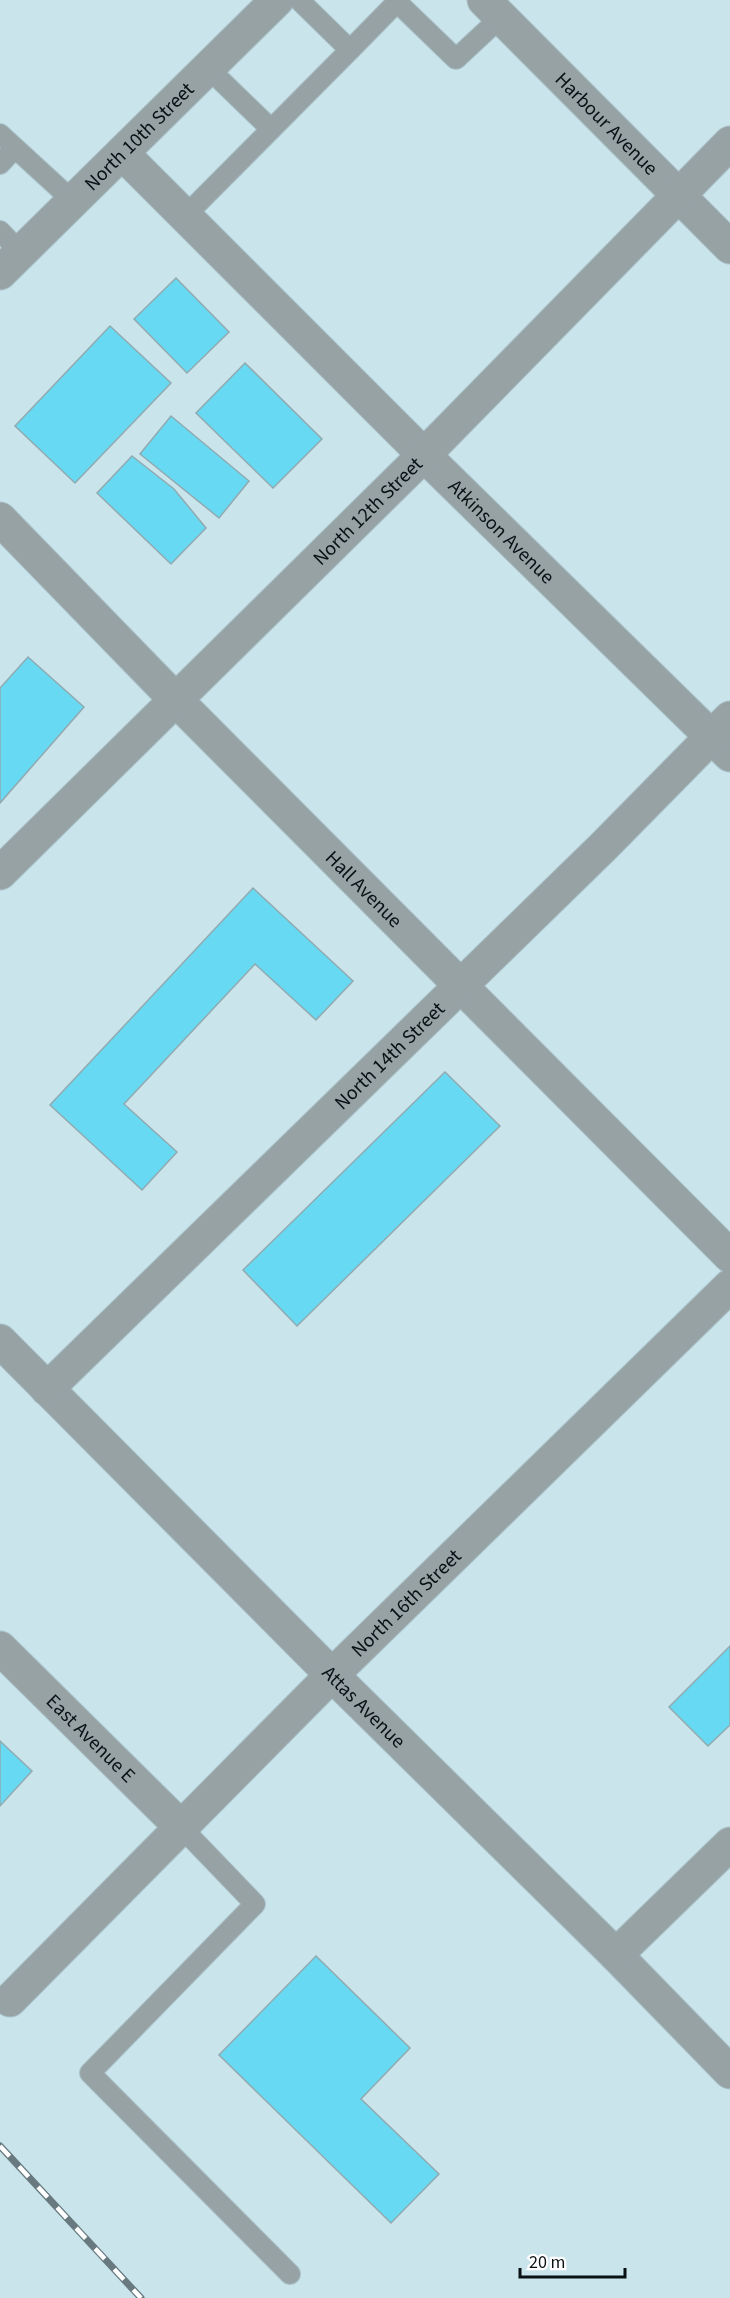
<svg xmlns="http://www.w3.org/2000/svg" width="730" height="2298" font-family="'Source Sans 3',sans-serif">
<style>
.building{fill:#68d9f2;stroke:#90aab0;stroke-width:1.5}
.lines{fill:none;stroke-linecap:round;stroke-linejoin:round}
.service-casing{stroke:#aac2c9;stroke-width:22}
.minor-casing{stroke:#aac2c9;stroke-width:35}
.tertiary-casing{stroke:#aac2c9;stroke-width:35}
.service{stroke:#97a2a5;stroke-width:20}
.minor{stroke:#97a2a5;stroke-width:33}
.tertiary{stroke:#97a2a5;stroke-width:33}
.rail-casing{stroke:#687a7f;stroke-width:7}
.rail{stroke:#fff;stroke-width:4.5;stroke-dasharray:14;stroke-linecap:butt}
.labels{text-anchor:middle;stroke-width:6;stroke-linejoin:round;paint-order:stroke}
.street-label{font-size:20px;fill:#081114;stroke:#fff}
</style>
<rect width="100%" height="100%" fill="#c9e4eb"/>
<path class="building" d="M176 278 229 332 187 373 134 319Z
M110 326 171 383 75 483 15 426Z
M245 363 322 439 273 488 196 413Z
M171 416 249 481 219 518 140 454Z
M132 456 174 489 206 528 171 564 97 493Z
M28 657 84 707 0 803V688Z
M253 888 353 981 316 1020 255 964 124 1104 177 1152 142 1190 50 1105Z
M445 1072 500 1126 297 1326 243 1270Z
M730 1646V1725L708 1746 669 1707Z
M0 1741 32 1771 0 1806Z
M316 1956 410 2048 361 2099 439 2174 391 2223 219 2055Z"/>
<g class="lines">
<defs>
<path id="service" d="M350 50 397 2 456 59 501 17
M208 68 271 129
M0 134 73 201
M0 164 15 148
M185 216 350 50 299 0
M0 231 21 253
M182 1828 255 1904 90 2073 290 2274"/>
<g id="minor">
<path id="s1" d="M484 0 730 247"/>
<path id="s2" d="M122 153 424 455 730 755"/>
<path id="s3" d="M0 519 175 699 730 1256"/>
<path id="s4" d="M0 873 424 455 730 143"/>
<path id="s5" d="M0 1341 332 1675 616 1955 730 2072"/>
<path id="s6" d="M47 1389 604 846 730 718"/>
<path id="s7" d="M0 1648 182 1828"/>
<path d="M616 1955 730 1844"/>
<path id="s8" d="M10 2000 332 1675 730 1286"/>
</g>
<g id="tertiary">
<path id="s9" d="M0 273 277 0"/>
</g>
</defs>
<use href="#service" class="service-casing"/>
<use href="#minor" class="minor-casing"/>
<use href="#tertiary" class="tertiary-casing"/>
<use href="#service" class="service"/>
<use href="#minor" class="minor"/>
<use href="#tertiary" class="tertiary"/>
<defs>
<path id="rail" d="M0 2146 141 2298"/>
</defs>
<use href="#rail" class="rail-casing"/>
<use href="#rail" class="rail"/>
</g>
<g class="labels">
<g class="street-label">
<text dy="7" stroke="none"><textPath href="#s1" startOffset="174">Harbour Avenue</textPath></text>
<text dy="7" stroke="none"><textPath href="#s9" startOffset="195">North 10th Street</textPath></text>
<text dy="7" stroke="none"><textPath href="#s4" startOffset="516">North 12th Street</textPath></text>
<text dy="7" stroke="none"><textPath href="#s2" startOffset="536">Atkinson Avenue</textPath></text>
<text dy="7" stroke="none"><textPath href="#s3" startOffset="519">Hall Avenue</textPath></text>
<text dy="7" stroke="none"><textPath href="#s6" startOffset="478">North 14th Street</textPath></text>
<text dy="7" stroke="none"><textPath href="#s8" startOffset="561">North 16th Street</textPath></text>
<text dy="7" stroke="none"><textPath href="#s5" startOffset="516">Attas Avenue</textPath></text>
<text dy="7" stroke="none"><textPath href="#s7" startOffset="128">East Avenue E</textPath></text>
</g>
</g>
<path d="M520 2268v9h105v-9" fill="none" stroke="#081114" stroke-width="3"/>
<text x="529" y="2268" font-size="18" fill="#081114" stroke="#ffffff" stroke-width="4.5" paint-order="stroke">20 m</text>
</svg>
